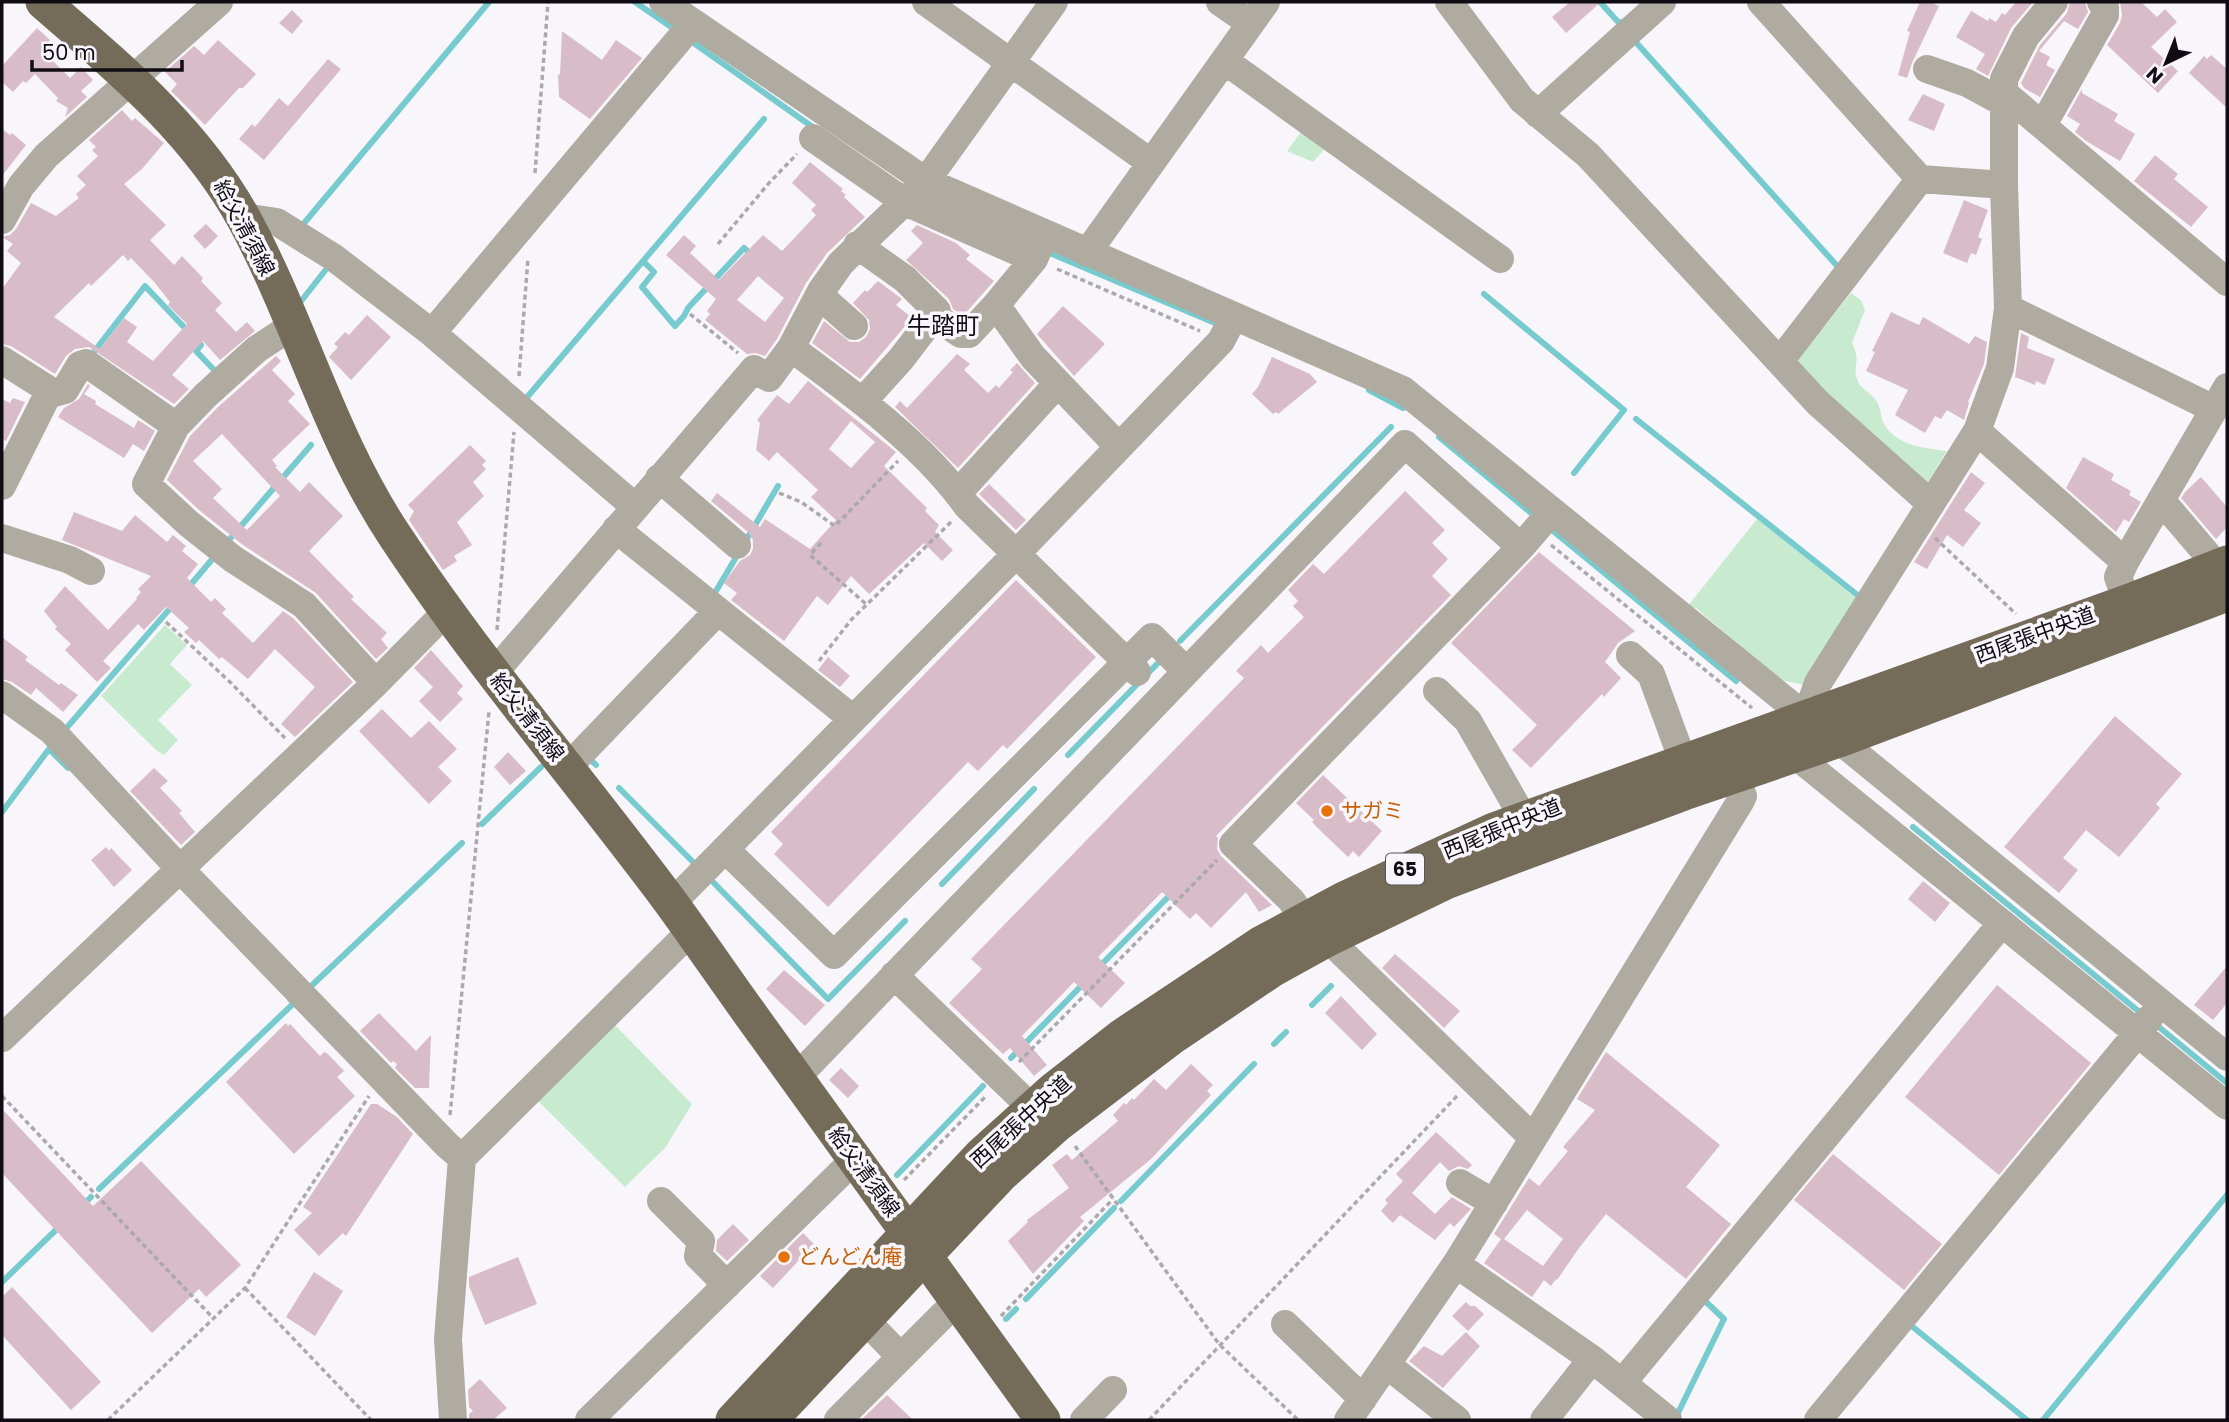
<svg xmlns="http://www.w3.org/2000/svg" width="2229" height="1422" font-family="Poppins,'Noto Sans JP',sans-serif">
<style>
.green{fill:#c8ebd0}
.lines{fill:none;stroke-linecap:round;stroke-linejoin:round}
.stream{stroke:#77cbcf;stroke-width:6}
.building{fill:#d8bcc7;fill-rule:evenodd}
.path{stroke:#aba8ae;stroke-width:3.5;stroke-dasharray:5 3.5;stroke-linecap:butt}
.minor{stroke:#b0aba1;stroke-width:28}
.major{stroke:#746c59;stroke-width:35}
.food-dot{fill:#e8710a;stroke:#f8f6fb;stroke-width:2.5}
.labels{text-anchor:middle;stroke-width:7;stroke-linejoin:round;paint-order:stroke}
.shield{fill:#f8f6fb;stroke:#555259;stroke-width:2}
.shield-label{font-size:19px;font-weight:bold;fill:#0f0c14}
.street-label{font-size:21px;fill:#0f0c14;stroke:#f8f6fb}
.food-label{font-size:21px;fill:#c56008;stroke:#f8f6fb;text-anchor:start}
.quarter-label{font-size:24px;fill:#0f0c14;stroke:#f8f6fb}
</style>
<rect width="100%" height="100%" fill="#f8f6fb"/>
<path class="green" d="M1304 128 1328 145 1313 162 1287 151Z
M1851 293 1861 300 1865 310 1852 343C1862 362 1852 366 1857 379 1860 389 1869 391 1875 399 1881 406 1880 416 1884 424 1897 446 1924 448 1947 451L1926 485 1832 398 1797 361Z
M1757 519 1856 598 1808 686 1781 680 1696 608 1687 607Z
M165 625 187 645 170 664 192 685 158 720 178 740 164 755 157 751 101 696Z
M611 1021 692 1104 665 1148 625 1187 534 1097Z"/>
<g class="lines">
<path class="stream" d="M635 2 677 31
M1600 2 1620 24 1622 22
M688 39 814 128
M1633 39 1839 268
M300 228 489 2
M1045 251 1222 326
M643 261 654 272 642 287 675 326 684 316 688 308 744 248 752 255
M1484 294 1624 410 1574 473
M302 300 331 263
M93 353 145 286 201 345 196 351 218 374
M1369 390 1403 408
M523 402 764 119
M1636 419 1860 597 1858 600
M1439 437 1536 517
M1547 526 1736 681
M228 541 311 445
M745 542 778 486
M187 589 215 556
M713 596 738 554
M1180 641 1391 427
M63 732 173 605
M1068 755 1157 664
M590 759 596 765
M619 788 696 865
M2 812 49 749 68 768
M482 824 541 767
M1913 827 2142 1014
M710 879 828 999 905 921
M942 884 1034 789
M1100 966 1173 892
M307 990 462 843
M1312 1005 1331 986
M2154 1023 2227 1083
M1274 1044 1286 1032
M1011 1058 1085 982
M897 1175 983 1086
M99 1189 294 1003 290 999
M1121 1201 1254 1064
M82 1206 91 1197
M2 1282 61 1225
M1026 1299 1114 1208
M1006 1319 1016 1309
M1908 1323 2027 1420
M1676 1417 1724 1319 1703 1299
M2043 1420 2227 1195"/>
</g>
<path class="building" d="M1570 2H1601L1566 33 1552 17Z
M1920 2H1930L1939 6 1912 63 1907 78 1898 75 1910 32 1907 31Z
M2016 2H2033L2011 28 1988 76 1976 69 1985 54 1956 37 1971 11 1988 21 1989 18 1996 22 2002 13 2005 15Z
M2070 2H2085L2088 12 2078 29 2064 21 2039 51 2050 57 2046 65 2055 70 2040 97 2024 88 2021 83 2040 45 2067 13Z
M2120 2H2141L2157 17 2165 9 2177 22 2151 47 2178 71 2158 93 2107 45 2120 23 2122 15Z
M292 10 303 21 292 34 279 23Z
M37 28 50 40 41 49 70 78 81 67 93 80 81 91 87 97 65 117 68 108 56 101 58 98 35 74 26 83 23 81 13 92 2 82V66Z
M562 31 602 60 616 40 642 58 590 119 559 97 558 75 560 74Z
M218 40 256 74 243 88H239L205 125 171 91 177 84 165 72 194 46 204 55Z
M2211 55 2227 69V108L2189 73 2204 56 2207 59Z
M328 59 341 69 264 160 239 139 252 124 255 127 279 98 288 106Z
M2082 89V93L2118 114 2114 121 2135 134 2120 161 2086 141 2075 132 2080 124 2067 116Z
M1923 94 1945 104 1934 131 1908 120Z
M122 110 132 121 135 118 164 143 142 169 124 184 166 225 150 240 174 265 182 256 203 278 201 281 222 303 215 310 236 332 247 322 255 331 220 360 203 341 172 375 189 389 174 404 89 347 75 349 66 356 55 374 11 346 2 344V289L21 263 7 251 13 244 2 237 10 235 16 229 31 203 56 216 79 198 76 194 86 185 77 176 98 156 92 150 96 147 89 140ZM123 255 128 261 131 258 155 283 170 302 168 305 187 324 153 361 127 342 137 327 124 318 100 349 54 317 89 283 91 286Z
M2 129 10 135 12 133 26 145 2 176Z
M2155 155 2178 174 2174 179 2208 207 2191 227 2134 181Z
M810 162 843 189 841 191 846 195 844 197 865 217 827 253 806 283 777 339 765 356 756 353 747 354 705 320 710 314 707 311 716 299 666 255 684 235 696 246 690 253 719 280 763 235 782 251 816 215 811 210 816 205 792 183ZM758 276 784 298 765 322 737 300Z
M1964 200 1988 210 1978 237 1982 239 1976 255 1971 253 1967 263 1943 253Z
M206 224 218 236 205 249 193 236Z
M917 225 956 243 970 255 966 259 994 281 963 316 953 309 949 299 906 260 923 243 911 231Z
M878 281 902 299 896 305 912 318 860 379 812 343 824 321 850 342H859L866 337 870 329 869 320 853 303 865 290 867 292Z
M1063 306 1105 344 1074 376 1037 334Z
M1891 312 1919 325 1923 317 1969 344 1975 336 1987 342 1984 364 1968 402 1969 403 1964 420 1947 410 1941 419 1935 416 1925 433 1895 415 1908 390 1866 371 1875 352 1872 351Z
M367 315 391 337 351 380 329 357 338 347 334 344 345 332 349 335Z
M2021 333 2029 337 2027 348 2055 359 2045 385 2036 381 2035 385 2015 377Z
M957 354 970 364 964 370 988 393 996 385 999 388 1013 372 1010 370 1017 363 1035 383 958 468 895 407 900 401 907 408Z
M276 356 281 361 272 370 295 394 288 401 310 424 272 460 277 466 275 467 300 492 309 482 343 516 309 551 354 597 351 599 387 633 381 639 388 648 376 659 316 593 243 545 199 510 167 480 190 436 218 407ZM222 434 280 496 247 530 213 498 222 489 193 461Z
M1272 357 1310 374 1317 382 1278 414 1276 412 1273 414 1252 394 1258 387Z
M808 381 896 452 884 466 927 508 925 511 939 525 935 532 953 550 942 561 924 543 869 594 851 576 828 605 817 596 784 641 731 600 737 593 724 583 740 561 750 555 753 549V540L748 532 711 501 717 493 760 527 765 519 810 549 836 520 811 497 818 490 777 452 769 461 756 450 760 423 757 420 777 395 789 404ZM851 421 875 442 851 468 829 449Z
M88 384 90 386 84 394 96 401 95 404 134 428 138 420 155 431 144 451 133 444 124 458 58 417 64 408 79 399Z
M13 398 25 402 6 441 2 439V399L10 403Z
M470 445 486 461 482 465 486 469 473 482 484 496 457 522 472 545 454 556 457 561 443 570 409 520 414 511 408 505Z
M2083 457 2114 474 2111 480 2131 491 2129 495 2141 502 2129 522 2124 519 2116 532 2066 488Z
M1971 472 1985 483 1964 510 1981 523 1963 547 1947 535 1927 569 1914 562Z
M2201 477 2227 507V527L2216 539 2181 498 2186 491Z
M989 484 1026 520 1016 530 979 494Z
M1405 491 1445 530 1432 543 1448 559 1432 576 1451 595 1216 836 1218 838 1217 849 1221 856 1272 905 1259 912 1246 892 1211 928 1196 913 1190 919 1162 892 1098 957 1125 983 1101 1008 1074 982 1022 1036 1047 1065 1034 1076 1010 1048 1003 1054 949 1003 982 969 971 959 1244 678 1236 671 1261 645 1268 653 1304 617 1293 606 1298 601 1288 590 1313 564 1324 574Z
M74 512 122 531 135 515 167 542 173 535 186 546 182 551 198 564 187 578 211 602 215 598 226 609 222 613 253 643 283 611 293 618 353 682 295 737 281 724 315 687 275 649 248 679 222 657 219 659 199 640 196 643 184 632 189 628 166 607 144 630 138 624 103 661 111 668 97 682 65 650 71 644 55 629 57 627 44 611 65 586 108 630 137 599 136 598 141 592 138 589 151 576 62 540Z
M1539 552 1635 631 1618 643 1605 662 1621 678 1604 697 1602 694 1531 768 1512 750 1537 725 1451 643Z
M1016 580 1096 657 1007 749 1003 745 978 771 968 762 828 907 774 854 783 844 771 832Z
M2 637 28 657 25 660 59 685 61 683 78 695 63 712 36 688 31 695 12 682 2 679Z
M431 650 463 686 457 693 463 699 440 722 419 701 433 687 414 668Z
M828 657 850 676 840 687 818 670Z
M382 709 411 738 429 721 457 749 438 767 452 781 429 804 359 731Z
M2115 716 2182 774 2156 804 2160 808 2119 857 2086 830 2063 858 2078 870 2059 893 2004 847Z
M508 752 526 771 510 785 494 767Z
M154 768 168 781 160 788 182 811 179 813 195 832 181 845 130 791Z
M1323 775 1382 831 1359 857 1353 851 1348 857 1326 836 1312 822 1314 820 1296 803Z
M106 847 109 851 111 848 132 870 114 887 91 860Z
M1923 881 1950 903 1935 922 1908 899Z
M1395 954 1460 1011 1444 1028 1382 968Z
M2227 966V1003L2213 1020 2194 1005Z
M784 970 825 1005 805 1026 766 989Z
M1997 985 2091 1063 1999 1175 1905 1097Z
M1341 996 1377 1034 1362 1050 1325 1013Z
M379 1013 416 1051 431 1035 429 1088H415L395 1068 397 1064 393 1061 391 1063 360 1031Z
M286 1023 288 1026 290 1024 320 1056 324 1052 328 1054 344 1071 337 1077 355 1096 294 1154 226 1082Z
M1606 1052 1720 1145 1686 1187 1731 1224 1686 1279 1606 1214 1579 1248 1557 1280 1556 1279 1551 1286 1544 1280 1532 1297 1484 1263 1501 1239 1494 1234 1529 1178 1539 1186 1568 1151 1563 1147 1595 1110 1577 1099ZM1527 1210 1563 1239 1543 1266 1504 1239Z
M1191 1064 1213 1085 1207 1091 1211 1095 1151 1159 1080 1217 1084 1221 1033 1274 1008 1241 1028 1222 1027 1220 1069 1188 1052 1165 1067 1154 1072 1160 1118 1121 1113 1115 1124 1103 1126 1105 1132 1098 1134 1100 1154 1079 1166 1090Z
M841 1068 859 1086 848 1098 829 1080Z
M371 1104H377L397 1117 413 1134 346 1236 343 1233 319 1256 294 1230 312 1213 303 1207Z
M2 1109 93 1206 141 1161 241 1265 206 1297 199 1289 152 1333 2 1173Z
M1436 1132 1472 1165 1468 1169 1459 1166 1449 1171 1440 1162 1412 1193 1435 1214 1452 1197 1471 1209 1454 1227 1450 1223 1435 1240 1400 1215 1393 1223 1381 1211 1388 1203 1385 1200 1403 1181 1396 1174Z
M1833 1154 1942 1244 1904 1290 1794 1200Z
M733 1224 749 1240 727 1261 716 1251 717 1240Z
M803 1233 814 1244 773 1288 760 1276Z
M518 1257 537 1304 485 1325 469 1286V1277Z
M314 1272 343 1291 315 1336 286 1317Z
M12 1287 101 1382 71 1410 2 1335V1297Z
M1466 1302 1470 1306H1475L1484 1314 1468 1331 1452 1316Z
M1466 1332 1480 1346 1443 1388 1409 1361 1424 1346 1442 1356Z
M480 1379 507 1408 493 1420H469V1414L473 1411 469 1407 468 1390Z
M887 1395 913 1420H861Z"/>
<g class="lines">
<path class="path" d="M535 173 548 2
M718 244 769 183 797 154
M1057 269 1200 331
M690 314 738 353
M519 376 528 258
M779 493 801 502 835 526 898 461
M1935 538 2016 614
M821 543 810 555 866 604
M1551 545 1752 708
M166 622 231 683 285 738
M497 630 514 432
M819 661 851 620 951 522
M1019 1062 1217 860
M2 1096 214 1319
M450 1115 489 711
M1075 1146 1219 1344 1298 1420
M904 1180 987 1095
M245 1288 371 1420
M1001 1316 1113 1199
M108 1420 245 1288 369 1096
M1149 1420 1457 1096"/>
<path class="minor" d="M663 2 926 181 1403 390 1806 717 1839 740 2227 1057
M926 2 1150 162
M1220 2 1250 23
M1449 2 1522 100 1588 155 1818 403 1930 503
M1761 2 1920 179 2004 185
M1225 61 1500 259
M1927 69 1967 83 2004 103
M2004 93 2227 282
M1538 114 1662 2
M2043 125 2105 15V7L2101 2
M813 138 905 202 1034 259
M243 217 277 222 333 257 432 333 634 506
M2 220 21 186 46 156 219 2
M1045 234 1034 259 996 305 1033 357 1119 447
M857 245 905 279 937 311 934 316 961 334H969L996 305
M1087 253 1266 2
M819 295 854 326
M2008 308 2214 409
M292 326 257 349 206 395 176 426 146 484 188 523 233 559 304 605 376 683
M432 333 693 23
M791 348C851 392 924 445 967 506L1137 672
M2 360 54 393 65 390 80 365 86 363 176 426
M1780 361 1920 179
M863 401 901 359 934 316
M1977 431 2125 562
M659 478 737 545
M2 486 50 390
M958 493 1058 383
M2161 500 2218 567
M616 529 853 719
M2 538 70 560 91 571
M2127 602 2118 577 2125 562 2227 387
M1630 655 1651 674 1683 761
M493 674 754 369 769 378 791 348 821 291 841 263 926 181 1054 2
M1437 691 1468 721 1524 819
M2 695 52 731 180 869 447 1145 462 1158
M1806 717 1818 683 1977 431 2000 368 2008 308 2004 185V79L2026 36 2054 2
M1795 755 2227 1106
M567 768 717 612
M725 849 834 955 1152 637 1186 671
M671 904 1016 554 1221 341 1234 316
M1304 919 1291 900 1233 844 1521 547 1552 511
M1328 939 1533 1138
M894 975 1033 1109
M2 1038 376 683 447 611
M796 1078 1405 444 1521 547
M1460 1183 1494 1203
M661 1201 701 1241 698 1256 727 1285
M1456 1264 1592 1359 1668 1420
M864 1319 901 1357
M1285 1324 1363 1399
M1387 1365 1457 1420
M1622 1383 2002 923
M453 1420 448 1339 462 1158 690 932
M589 1420 855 1159
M838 1420 957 1301
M1084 1420 1113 1390
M1348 1420 1456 1264 1740 802 1743 796 1735 775
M1544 1420 1592 1359
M1818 1420 2149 1019"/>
<path class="major" d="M43 2C118 67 195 130 244 219 300 322 329 437 395 536 479 663 578 778 669 900 702 945 733 991 766 1036 858 1164 951 1292 1043 1420
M733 1420 981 1155 1053 1090 1122 1036 1260 944 1344 899 1494 830 2127 602 2227 563
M770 1420 1001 1175 1058 1124 1171 1038 1272 970 1328 939 1448 881 1684 793 1839 740 2227 594"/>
</g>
<g class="food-dot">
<circle cx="1327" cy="811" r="7"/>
<circle cx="784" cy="1257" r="7"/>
</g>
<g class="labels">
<rect class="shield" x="1386" y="853.5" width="38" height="31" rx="5"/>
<g class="shield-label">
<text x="1405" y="876">65</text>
</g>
<g class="street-label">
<text transform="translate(244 228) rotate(62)" y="7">給父清須線</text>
<text transform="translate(2035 635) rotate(-20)" y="7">西尾張中央道</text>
<text transform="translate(527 717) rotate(52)" y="7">給父清須線</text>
<text transform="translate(1502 829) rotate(-22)" y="7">西尾張中央道</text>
<text transform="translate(1021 1122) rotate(-42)" y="7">西尾張中央道</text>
<text transform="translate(864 1172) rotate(54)" y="7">給父清須線</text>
</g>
<g class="food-label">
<text x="1341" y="818">サガミ</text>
<text x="798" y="1264">どんどん庵</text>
</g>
<g class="quarter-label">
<text x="943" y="334">牛踏町</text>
</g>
</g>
<rect width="2229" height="1422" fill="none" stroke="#0f0c14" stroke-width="7"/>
<g transform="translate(2166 63) rotate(223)" stroke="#f8f6fb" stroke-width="5" paint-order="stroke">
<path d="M0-5L12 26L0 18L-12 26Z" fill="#0f0c14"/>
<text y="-10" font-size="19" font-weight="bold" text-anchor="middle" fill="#0f0c14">N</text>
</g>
<path d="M32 60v10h150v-10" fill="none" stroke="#0f0c14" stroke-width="3.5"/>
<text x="42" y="60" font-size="21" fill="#0f0c14" stroke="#f8f6fb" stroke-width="5" paint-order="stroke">50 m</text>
</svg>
